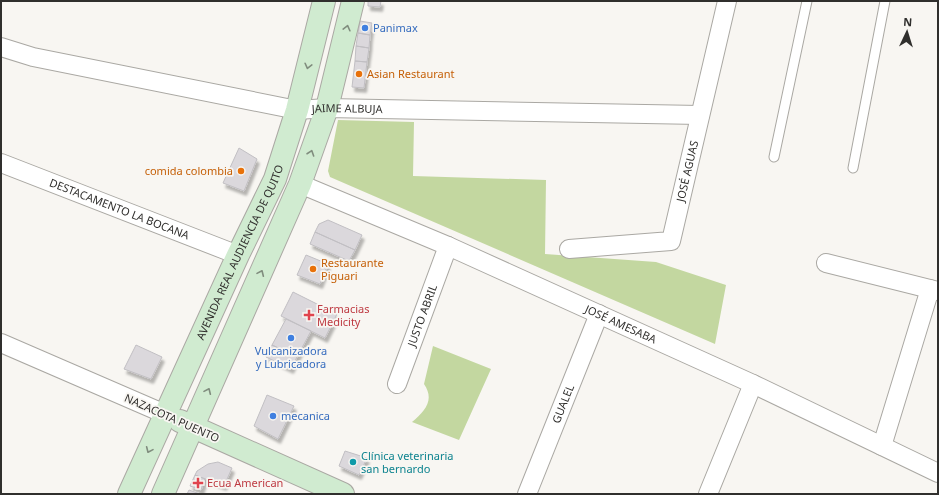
<svg xmlns="http://www.w3.org/2000/svg" width="939" height="495" font-family="'Noto Sans',sans-serif">
<style>
.green{fill:#c3d7a0}
.building{fill:#dbd8dc;stroke:#c1bfc3;filter:url(#shadow)}
.lines{fill:none;stroke-linecap:round;stroke-linejoin:round}
.lane-casing{stroke:#aaa8a3;stroke-width:11}
.street-casing{stroke:#aaa8a3;stroke-width:20}
.secondary-casing{stroke:#aaa8a3;stroke-width:24}
.lane{stroke:#fff;stroke-width:9}
.street{stroke:#fff;stroke-width:18}
.secondary{stroke:#d0ebd0;stroke-width:22}
.oneway{stroke:#808d7e}
.shop-dot{fill:#3f7fe0;stroke:#f8f6f2;stroke-width:1.5}
.food-dot{fill:#e8710a;stroke:#f8f6f2;stroke-width:1.5}
.health-dot{fill:#e0444e;stroke:#f8f6f2;stroke-width:1.5}
.culture-dot{fill:#0f9aa8;stroke:#f8f6f2;stroke-width:1.5}
.labels{text-anchor:middle;stroke-width:3.5;stroke-linejoin:round;paint-order:stroke}
.shop-label{font-size:11px;fill:#366cbe;stroke:#f8f6f2;text-anchor:start}
.food-label{font-size:11px;fill:#c56008;stroke:#f8f6f2;text-anchor:start}
.street-label{font-size:11px;fill:#302f2d;stroke:#f8f6f2}
.health-label{font-size:11px;fill:#be3a42;stroke:#f8f6f2;text-anchor:start}
.culture-label{font-size:11px;fill:#0d838f;stroke:#f8f6f2;text-anchor:start}
</style>
<defs>
<filter id="shadow"><feDropShadow dx="2.5" dy="4.5" stdDeviation="1" flood-color="#0004"/></filter>
</defs>
<rect width="100%" height="100%" fill="#f8f6f2"/>
<path class="green" d="M338 120 414 122 413 176 546 180 545 254 656 262 726 285 715 344 330 177 328 171Z
M433 346 491 369 459 440 412 422C425 411 435 400 424 384Z"/>
<path class="building" d="M368 1H381L380 7 368 6Z
M360 21 372 23 370 35 358 33Z
M358 33 370 35 369 48 356 46Z
M356 46 369 48 367 62 355 61Z
M355 61 367 62 364 88 352 87Z
M239 148 257 159 244 191 223 183Z
M328 220 362 235 355 250 315 232 319 224Z
M315 232 355 250 349 261 310 244Z
M306 255 328 264 320 284 297 275Z
M293 292 337 314 325 338 281 316Z
M286 319 311 331 297 357 272 345Z
M136 345 162 357 151 379 124 369Z
M272 345 297 357 291 369 266 357Z
M267 395 294 406 278 439 254 426Z
M345 451 367 458 359 475 339 466Z
M218 462 232 468 224 486 195 475 197 471 208 464Z
M195 475 205 479 201 490 190 486Z
M189 490 200 494H187Z"/>
<g class="lines">
<defs>
<path id="lane" d="M774 157 807 1
M853 168 885 1"/>
<g id="street">
<path id="s1" d="M1 47 33 57 297 110 327 108 700 115"/>
<path id="s2" d="M1 163 238 255"/>
<path id="s3" d="M300 184 448 246 753 384 938 473"/>
<path id="s4" d="M569 249 671 241 727 1"/>
<path d="M826 263 938 291"/>
<path d="M1 343 165 414"/>
<path id="s5" d="M397 384 448 246"/>
<path d="M882 446 930 289"/>
<path id="s6" d="M527 494 599 314"/>
<path d="M708 494 753 384"/>
</g>
<g id="secondary">
<path d="M180 421 343 494"/>
<path id="s7" d="M129 494 238 255 275 179 297 110 324 1"/>
<path d="M163 494 300 184 327 108 353 1"/>
</g>
</defs>
<use href="#lane" class="lane-casing"/>
<use href="#street" class="street-casing"/>
<use href="#secondary" class="secondary-casing"/>
<use href="#lane" class="lane"/>
<use href="#street" class="street"/>
<use href="#secondary" class="secondary"/>
</g>
<defs><path id="oneway-chevron" d="M-2-3.5L2.5 0L-2 3.5" fill="none" stroke-width="1.6" stroke-linecap="round" stroke-linejoin="round"/></defs>
<g class="oneway">
<use href="#oneway-chevron" transform="translate(347 28) rotate(-76)"/>
<use href="#oneway-chevron" transform="translate(308 66) rotate(104)"/>
<use href="#oneway-chevron" transform="translate(311 153) rotate(-71)"/>
<use href="#oneway-chevron" transform="translate(261 273) rotate(-66)"/>
<use href="#oneway-chevron" transform="translate(208 391) rotate(-66)"/>
<use href="#oneway-chevron" transform="translate(149 450) rotate(114)"/>
</g>
<g class="shop-dot">
<circle cx="365" cy="28" r="4"/>
<circle cx="291" cy="338" r="4"/>
<circle cx="273" cy="416" r="4"/>
</g>
<g class="food-dot">
<circle cx="359" cy="74" r="4"/>
<circle cx="241" cy="171" r="4"/>
<circle cx="313" cy="269" r="4"/>
</g>
<g class="health-dot">
<path d="M307 309h4v4h4v4h-4v4h-4v-4h-4v-4h4z"/>
<path d="M196 477h4v4h4v4h-4v4h-4v-4h-4v-4h4z"/>
</g>
<circle class="culture-dot" cx="353" cy="462" r="4"/>
<g class="labels">
<g class="shop-label">
<text x="373" y="32">Panimax</text>
<text x="291" y="355" text-anchor="middle">Vulcanizadora<tspan x="291" dy="13">y Lubricadora</tspan></text>
<text x="281" y="420">mecanica</text>
</g>
<g class="food-label">
<text x="367" y="78">Asian Restaurant</text>
<text x="233" y="175" text-anchor="end">comida colombia</text>
<text x="321" y="267">Restaurante<tspan x="321" dy="13">Piguari</tspan></text>
</g>
<g class="street-label">
<text dy="4" stroke="none"><textPath href="#s1" startOffset="353">JAIME ALBUJA</textPath></text>
<text dy="4" stroke="none"><textPath href="#s4" startOffset="174">JOSÉ AGUAS</textPath></text>
<text dy="4" stroke="none"><textPath href="#s2" startOffset="127">DESTACAMENTO LA BOCANA</textPath></text>
<text dy="4" stroke="none"><textPath href="#s7" startOffset="266">AVENIDA REAL AUDIENCIA DE QUITO</textPath></text>
<text dy="4" stroke="none"><textPath href="#s5" startOffset="73">JUSTO ABRIL</textPath></text>
<text dy="4" stroke="none"><textPath href="#s3" startOffset="350">JOSÉ AMESABA</textPath></text>
<text dy="4" stroke="none"><textPath href="#s6" startOffset="97">GUALEL</textPath></text>
<text transform="translate(172 418) rotate(24)" y="4">NAZACOTA PUENTO</text>
</g>
<g class="health-label">
<text x="317" y="313">Farmacias<tspan x="317" dy="13">Medicity</tspan></text>
<text x="207" y="487">Ecua American</text>
</g>
<g class="culture-label">
<text x="361" y="460">Clínica veterinaria<tspan x="361" dy="13">san bernardo</tspan></text>
</g>
</g>
<rect width="939" height="495" fill="none" stroke="#302f2d" stroke-width="4"/>
<g transform="translate(907 32) rotate(4)" stroke="#f8f6f2" stroke-width="3" paint-order="stroke">
<path d="M0-3L7 15L0 10L-7 15Z" fill="#302f2d"/>
<text y="-6" font-size="11" font-weight="bold" text-anchor="middle" fill="#302f2d">N</text>
</g>
</svg>
